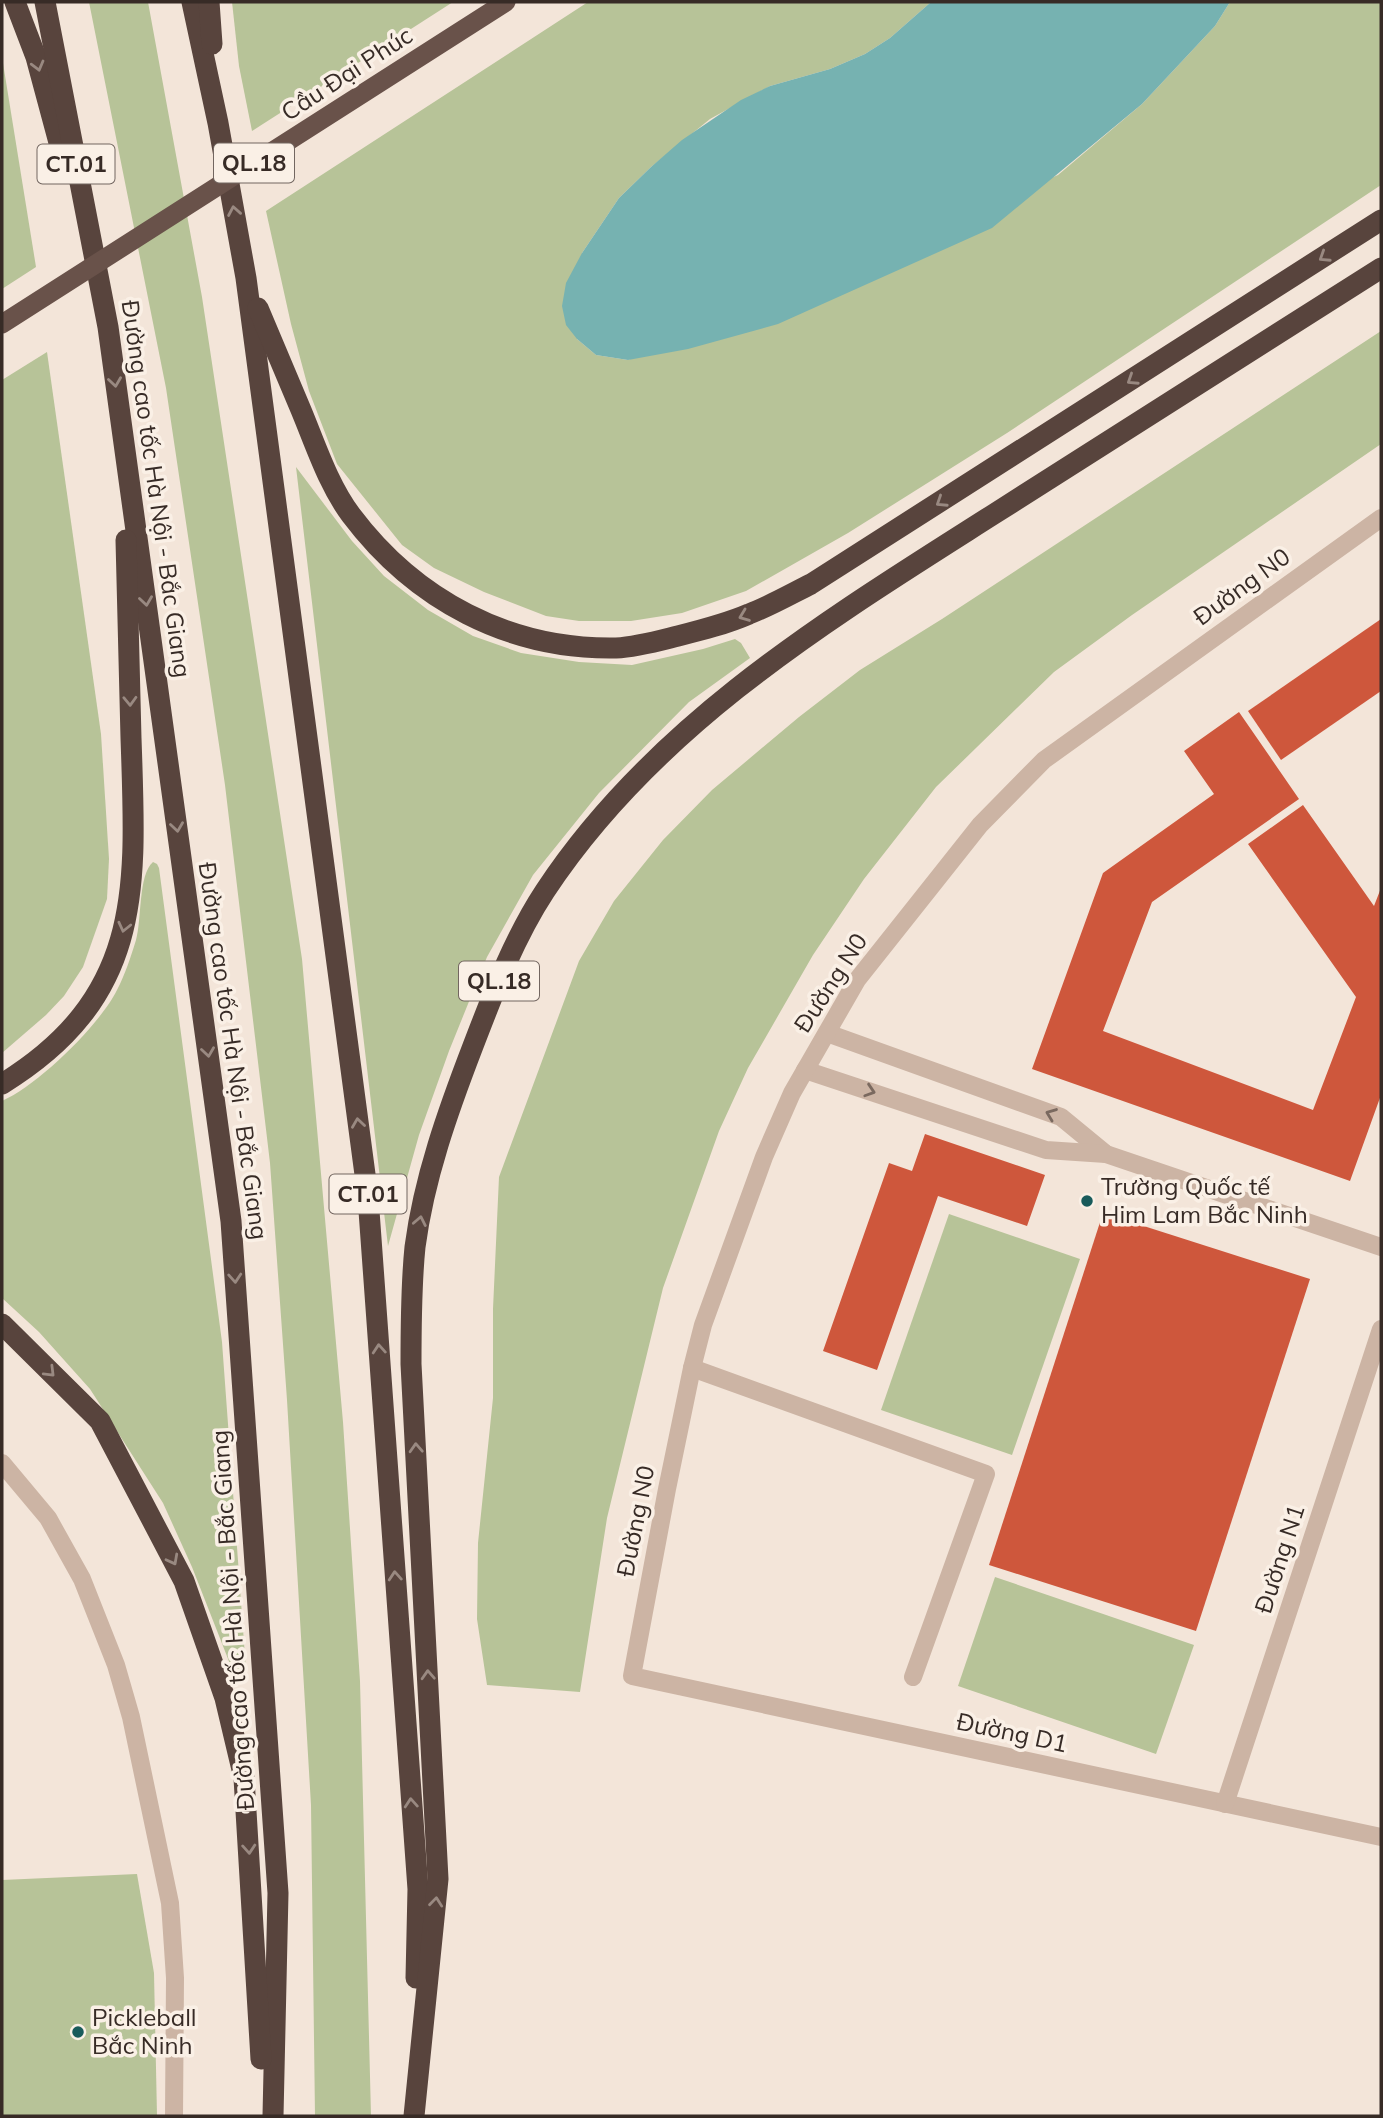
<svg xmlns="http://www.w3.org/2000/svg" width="1383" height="2118" font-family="Mulish,sans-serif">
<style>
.green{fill:#b7c398}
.water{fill:#76b2b1}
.building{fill:#ce573c}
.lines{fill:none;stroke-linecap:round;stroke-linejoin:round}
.service{stroke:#ccb4a4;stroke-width:18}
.minor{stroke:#ccb4a4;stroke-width:18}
.motorway{stroke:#58443d;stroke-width:21}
.trunk-bridge{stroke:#69524a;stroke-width:19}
.oneway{stroke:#998981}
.oneway2{stroke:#7a695f}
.poi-dot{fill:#195b5b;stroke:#faf0e6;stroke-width:2.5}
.labels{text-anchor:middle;stroke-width:7;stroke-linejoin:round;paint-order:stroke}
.shield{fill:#faf0e6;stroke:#726660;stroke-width:2}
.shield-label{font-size:23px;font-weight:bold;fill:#372b26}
.street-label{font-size:24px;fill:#372b26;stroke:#faf0e6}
.poi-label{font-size:24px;fill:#372b26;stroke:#faf0e6;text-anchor:start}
</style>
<rect width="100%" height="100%" fill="#f3e5d9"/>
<g class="green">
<polygon points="89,2 148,2 202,297 302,959 343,1422 360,1681 371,2116 315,2116 311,1805 287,1400 270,1163 225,785 166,388"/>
<polygon points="232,2 453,2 252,131 239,66"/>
<polygon points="588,2 931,2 890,38 865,54 830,69 770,86 710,119 651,167 619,198 582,253 577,339 596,355 628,360 1058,175 1142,104 1215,26 1230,2 1381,2 1381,185 1007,433 848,533 746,591 682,613 631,621 579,621 546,616 484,592 434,568 402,545 337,464 309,391 291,324 266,211"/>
<polygon points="2,57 36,267 2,289"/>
<polygon points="1381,331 1381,444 1132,615 1054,672 936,787 864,879 813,955 748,1068 719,1131 663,1288 607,1518 580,1692 487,1685 477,1619 478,1543 493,1398 493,1309 499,1177 579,961 614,901 663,840 712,790 799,717 860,670 942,619"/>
<polygon points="47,352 101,734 109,859 107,899 83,967 64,996 46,1015 2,1053 2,380"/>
<polygon points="296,467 352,541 384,576 428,610 473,636 521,653 579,662 632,665 703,649 735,639 741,643 750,658 689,702 599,793 533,875 487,957 449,1051 419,1135 388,1246"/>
<path d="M 153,862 L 157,864 L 159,868 L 222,1342 L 246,1670 L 243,1675 L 237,1674 L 232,1669 L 192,1567 L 163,1503 L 90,1389 L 39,1332 L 2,1298 L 2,1101 C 38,1085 99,1026 117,990 C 125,975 131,956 136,940 C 142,920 138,875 153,862 Z"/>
<polygon points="949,1214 1080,1259 1012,1455 881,1410"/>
<polygon points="995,1577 1194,1645 1156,1754 958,1686"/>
<polygon points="137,1874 154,1973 157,2116 2,2116 2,1880"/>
</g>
<polygon class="water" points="931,2 1230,2 1215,26 1142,104 992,228 778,324 688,349 628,360 596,355 577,339 566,325 562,306 566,283 582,253 619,198 651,167 682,140 741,100 770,86 830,69 865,54 890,38"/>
<g class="building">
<polygon points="1381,619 1381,691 1281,760 1248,711"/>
<polygon points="1239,712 1299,799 1152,902 1103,1031 1313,1110 1356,997 1248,844 1303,805 1374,906 1381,888 1381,1095 1350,1181 1032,1069 1103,873 1214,794 1184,751"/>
<polygon points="925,1134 1045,1175 1027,1226 938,1196 877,1370 823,1351 889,1163 912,1171"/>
<polygon points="1103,1213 1310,1279 1196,1631 989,1565"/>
</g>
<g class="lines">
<g class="service">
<polyline points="827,1033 1061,1117 1106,1154"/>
<polyline points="805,1070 1046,1150 1106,1154 1381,1247"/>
<polyline points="692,1368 986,1474 913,1677"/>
</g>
<g class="minor">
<polyline points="1381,518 1044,760 980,825 857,980 792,1093 764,1157 703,1325 692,1368 667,1489 632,1676 1381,1837"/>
<polyline points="2,1463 48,1518 82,1579 116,1665 131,1717 170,1903 175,1978 174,2116"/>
<polyline points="1225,1804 1381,1329"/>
</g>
<g class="motorway">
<polyline points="15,2 36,57 61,150"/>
<polyline points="45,2 108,327 231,1221 278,1893 273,2116"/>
<polyline points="192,2 218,123 246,278 368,1197 418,1889 416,1978"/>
<polyline points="209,2 212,44"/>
<path d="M 258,308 C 272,342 287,376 301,410 C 316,446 328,484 351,515 C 415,600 509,650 616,648 C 637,647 658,641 678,636 C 702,630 726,624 749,614 C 770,606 791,594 811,584 L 1381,220"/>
<path d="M 2,1084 C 145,996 136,887 131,738 C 129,672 128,606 126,540"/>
<polyline points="2,1324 100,1421 184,1581 225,1698 244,1778 261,2059"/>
<path d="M 414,2116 L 438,1879 L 411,1364 C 411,1325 411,1286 415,1247 C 424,1178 448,1111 473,1046 C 493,994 514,938 545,891 C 655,724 829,619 994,514 C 1123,432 1252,350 1381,268"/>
</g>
<polyline class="trunk-bridge" points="2,324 506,2"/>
</g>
<defs><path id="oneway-chevron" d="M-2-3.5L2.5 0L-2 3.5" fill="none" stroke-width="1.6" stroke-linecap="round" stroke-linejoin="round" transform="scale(1.75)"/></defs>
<g class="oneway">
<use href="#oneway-chevron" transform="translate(38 66) rotate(75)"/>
<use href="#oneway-chevron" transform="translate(234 211) rotate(-100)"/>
<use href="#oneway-chevron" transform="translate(1324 257) rotate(147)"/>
<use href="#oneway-chevron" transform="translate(1132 380) rotate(147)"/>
<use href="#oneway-chevron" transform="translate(115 382) rotate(82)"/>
<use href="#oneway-chevron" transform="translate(941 502) rotate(147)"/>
<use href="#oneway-chevron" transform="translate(146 601) rotate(82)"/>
<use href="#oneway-chevron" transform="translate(744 616) rotate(159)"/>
<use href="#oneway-chevron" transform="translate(130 701) rotate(88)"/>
<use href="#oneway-chevron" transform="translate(177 827) rotate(82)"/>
<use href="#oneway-chevron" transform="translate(124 927) rotate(103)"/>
<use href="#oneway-chevron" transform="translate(208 1052) rotate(82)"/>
<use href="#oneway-chevron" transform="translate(358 1123) rotate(-98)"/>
<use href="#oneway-chevron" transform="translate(420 1221) rotate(-79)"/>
<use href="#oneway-chevron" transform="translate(235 1278) rotate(86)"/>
<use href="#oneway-chevron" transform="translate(379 1349) rotate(-94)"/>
<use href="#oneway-chevron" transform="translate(50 1372) rotate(45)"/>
<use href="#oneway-chevron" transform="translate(416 1448) rotate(-93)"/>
<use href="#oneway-chevron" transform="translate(173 1560) rotate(62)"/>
<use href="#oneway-chevron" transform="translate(395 1576) rotate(-94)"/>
<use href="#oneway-chevron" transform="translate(428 1675) rotate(-93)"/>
<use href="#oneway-chevron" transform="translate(411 1803) rotate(-94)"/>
<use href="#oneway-chevron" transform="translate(249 1849) rotate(86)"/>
<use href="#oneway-chevron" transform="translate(436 1902) rotate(-84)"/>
</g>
<g class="oneway2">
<use href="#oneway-chevron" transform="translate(870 1091) rotate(18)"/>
<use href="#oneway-chevron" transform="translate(1051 1114) rotate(-159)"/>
</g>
<g class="poi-dot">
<circle cx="1087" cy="1201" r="7"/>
<circle cx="78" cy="2032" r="7"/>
</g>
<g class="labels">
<g class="shield">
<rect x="214" y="143.5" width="80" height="39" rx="5"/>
<rect x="37.5" y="144.5" width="77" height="39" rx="5"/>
<rect x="459" y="961.5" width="80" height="39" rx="5"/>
<rect x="329.5" y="1174.5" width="77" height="39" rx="5"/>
</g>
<g class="shield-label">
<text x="254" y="171">QL.18</text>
<text x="76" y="172">CT.01</text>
<text x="499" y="989">QL.18</text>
<text x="368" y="1202">CT.01</text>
</g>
<g class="street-label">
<text transform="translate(347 74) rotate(-33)" y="8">Cầu Đại Phúc</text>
<text transform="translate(156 489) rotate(82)" y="8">Đường cao tốc Hà Nội - Bắc Giang</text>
<text transform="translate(1242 587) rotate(-36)" y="8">Đường N0</text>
<text transform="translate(831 983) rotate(-57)" y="8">Đường N0</text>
<text transform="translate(233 1051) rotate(82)" y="8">Đường cao tốc Hà Nội - Bắc Giang</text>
<text transform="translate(636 1521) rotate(-79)" y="8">Đường N0</text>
<text transform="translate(1280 1559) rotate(-72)" y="8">Đường N1</text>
<text transform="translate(233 1620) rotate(-94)" y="8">Đường cao tốc Hà Nội - Bắc Giang</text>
<text transform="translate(1012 1733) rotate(12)" y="8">Đường D1</text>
</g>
<g class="poi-label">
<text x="1101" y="1195">Trường Quốc tế<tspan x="1101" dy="28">Him Lam Bắc Ninh</tspan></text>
<text x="92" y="2026">Pickleball<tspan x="92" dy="28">Bắc Ninh</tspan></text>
</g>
</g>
<rect width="1383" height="2118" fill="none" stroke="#372b26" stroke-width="7"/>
</svg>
